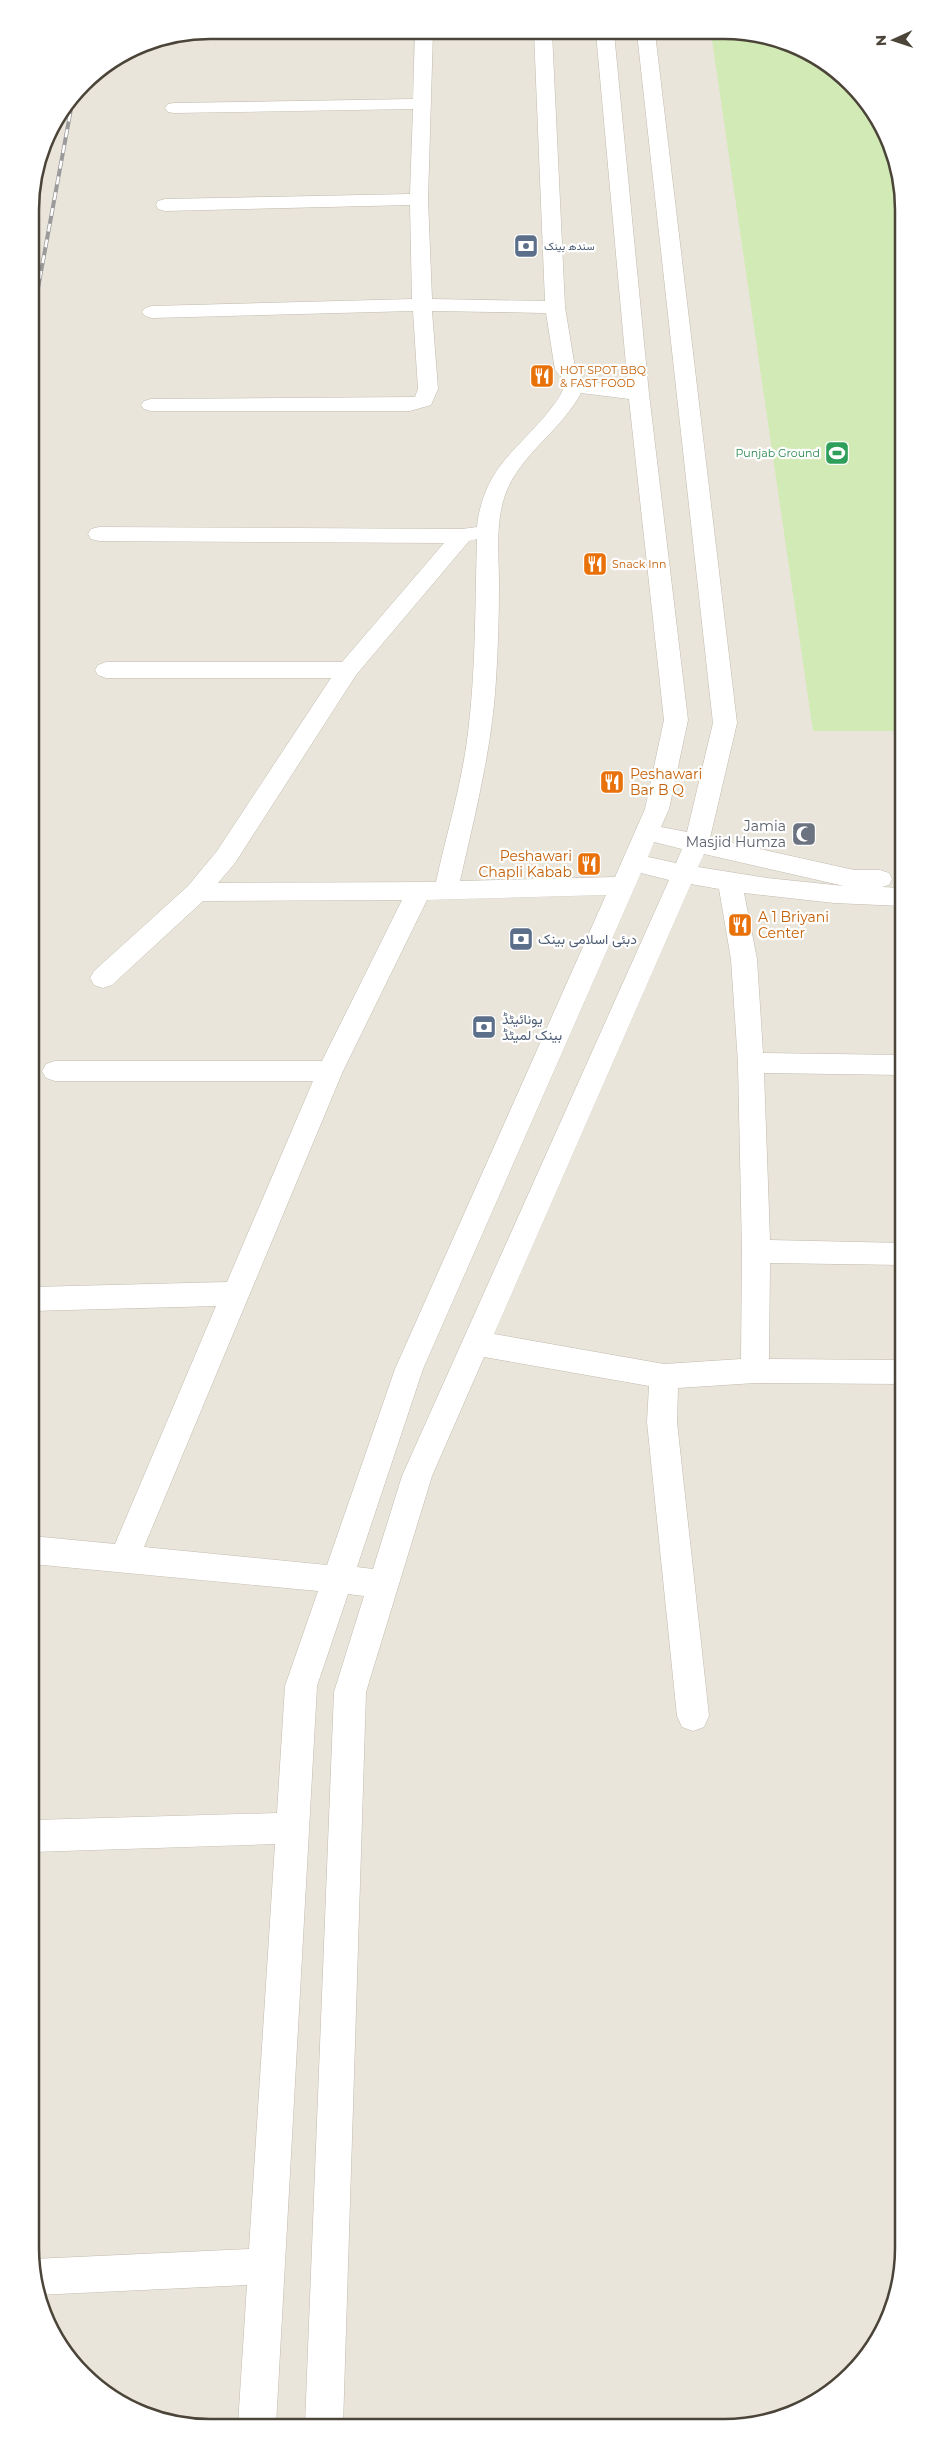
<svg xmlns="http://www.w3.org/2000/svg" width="934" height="2458" font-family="Montserrat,Vazirmatn,sans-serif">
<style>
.residential{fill:#eae5da}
.green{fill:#d2eab5}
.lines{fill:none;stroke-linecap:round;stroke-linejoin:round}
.minor-casing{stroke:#c2bbae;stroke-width:1}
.minor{fill:#fff;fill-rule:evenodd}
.rail-casing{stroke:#9a9a9a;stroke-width:4}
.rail{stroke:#fff;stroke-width:2.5;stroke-dasharray:8;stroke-linecap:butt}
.labels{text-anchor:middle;stroke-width:4.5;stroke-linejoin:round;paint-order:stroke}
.far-service-label{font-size:11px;fill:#4e5e75;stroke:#fff;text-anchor:start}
.far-food-label{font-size:11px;fill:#c56008;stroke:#fff;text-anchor:start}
.far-leisure-label{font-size:11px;fill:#27864d;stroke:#fff;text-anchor:end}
.food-label{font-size:14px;fill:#c56008;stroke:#fff;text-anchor:start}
.worship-label{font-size:14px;fill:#5b616d;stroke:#fff;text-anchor:end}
.service-label{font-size:14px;fill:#4e5e75;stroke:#fff;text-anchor:start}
.rim{fill:none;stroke:#4b4439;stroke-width:2.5}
</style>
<rect width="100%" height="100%" fill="#f6f3ec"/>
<polygon class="residential" points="210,30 759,34 814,54 851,83 885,130 900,175 904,2259 890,2317 859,2366 814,2404 759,2424 175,2425 130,2409 83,2375 54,2338 34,2283 30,198 49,130 91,75 141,44"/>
<polygon class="green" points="711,33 759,34 814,54 851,83 885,130 900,175 901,731 813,731"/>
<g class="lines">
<defs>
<path id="minor" d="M 415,31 L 433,31 L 428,199 L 432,299 L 545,301 L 534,32 L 552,32 L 565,307 L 575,368 L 585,381 L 628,387 L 596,33 L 614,33 L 649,394 L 688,720 L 669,809 L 661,827 L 687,832 L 713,723 L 637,33 L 655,33 L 737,723 L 710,838 L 854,870 L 880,870 L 889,873 L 892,879 L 889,885 L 882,887 L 902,888 L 902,906 L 834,903 L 744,893 L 757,959 L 763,1053 L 902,1055 L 902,1075 L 764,1073 L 770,1240 L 902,1243 L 902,1265 L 770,1263 L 769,1359 L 902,1360 L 902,1384 L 755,1383 L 678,1388 L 677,1422 L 709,1716 L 704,1727 L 693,1731 L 682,1727 L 677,1716 L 647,1422 L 649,1386 L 484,1357 L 432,1476 L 366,1692 L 343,2425 L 305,2425 L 334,1692 L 364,1596 L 348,1594 L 317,1686 L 276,2425 L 238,2425 L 247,2285 L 38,2295 L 34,2283 L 33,2259 L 249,2249 L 275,1844 L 33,1852 L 33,1820 L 277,1813 L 285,1686 L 318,1591 L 32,1564 L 32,1536 L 115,1544 L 216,1306 L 32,1311 L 32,1287 L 227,1282 L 313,1081 L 55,1081 L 46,1078 L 42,1071 L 46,1064 L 55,1061 L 322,1061 L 402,900 L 203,901 L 112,985 L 103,988 L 94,985 L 90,978 L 94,971 L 188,886 L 217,851 L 331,678 L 106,678 L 98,675 L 95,670 L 98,665 L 106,662 L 342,662 L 444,543 L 99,541 L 91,539 L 88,534 L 91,529 L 99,527 L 462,529 L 477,527 C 479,505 487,484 500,466 C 514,446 565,403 565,381 L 555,370 L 546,313 L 432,311 L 438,389 L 431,405 L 410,411 L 151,411 L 144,409 L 141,405 L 144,401 L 151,399 L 415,397 L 418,389 L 413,311 L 152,318 L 145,316 L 142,312 L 145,308 L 152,306 L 412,299 L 410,205 L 165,211 L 158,209 L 156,205 L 158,201 L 165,199 L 410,194 L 413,109 L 174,113 L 168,112 L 165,108 L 168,104 L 174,103 L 413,99 ZM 581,393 L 629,399 L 664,720 L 645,809 L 615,877 L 460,881 C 475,814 492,749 496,680 C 498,649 499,617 499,585 C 499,555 495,524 505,495 C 520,454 561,431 581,393 ZM 477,539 C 475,604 476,669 468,733 C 462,783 447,832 436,882 L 218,883 L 235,863 L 356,675 L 469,541 ZM 654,842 L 682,849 L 676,863 L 648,857 ZM 704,854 L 844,886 L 767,878 L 698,867 ZM 641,873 L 669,880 L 402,1476 L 373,1569 L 357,1567 L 423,1369 ZM 691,884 L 719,889 L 731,959 L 738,1063 L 742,1251 L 741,1359 L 664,1364 L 494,1334 ZM 606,895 L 395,1369 L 327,1565 L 144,1547 L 343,1071 L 427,900 Z"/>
</defs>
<use href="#minor" class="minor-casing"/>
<use href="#minor" class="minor"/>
<defs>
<polyline id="rail" points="31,326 73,98"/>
</defs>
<use href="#rail" class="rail-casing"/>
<use href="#rail" class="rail"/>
</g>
<defs>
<symbol id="bank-square" viewBox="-11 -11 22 22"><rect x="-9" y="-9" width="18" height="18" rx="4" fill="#5c6f8a" stroke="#fff"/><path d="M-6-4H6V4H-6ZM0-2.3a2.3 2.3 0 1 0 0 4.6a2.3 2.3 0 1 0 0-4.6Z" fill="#fff"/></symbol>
<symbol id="restaurant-square" viewBox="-11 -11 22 22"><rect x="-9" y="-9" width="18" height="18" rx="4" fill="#e8710a" stroke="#fff"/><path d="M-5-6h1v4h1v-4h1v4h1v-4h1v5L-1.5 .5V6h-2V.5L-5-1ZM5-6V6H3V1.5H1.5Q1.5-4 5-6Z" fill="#fff"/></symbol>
<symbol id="stadium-square" viewBox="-11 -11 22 22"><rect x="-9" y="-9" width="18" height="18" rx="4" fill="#2e9e5b" stroke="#fff"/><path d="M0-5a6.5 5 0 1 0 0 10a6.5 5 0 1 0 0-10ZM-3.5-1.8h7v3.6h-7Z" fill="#fff"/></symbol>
<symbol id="mosque-square" viewBox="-11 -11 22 22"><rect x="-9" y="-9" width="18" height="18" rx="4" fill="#6b7280" stroke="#fff"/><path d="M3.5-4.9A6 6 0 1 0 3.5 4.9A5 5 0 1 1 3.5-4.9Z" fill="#fff"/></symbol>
</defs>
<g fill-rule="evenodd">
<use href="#bank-square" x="512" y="232" width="28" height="28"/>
<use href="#restaurant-square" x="528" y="362" width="28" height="28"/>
<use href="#stadium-square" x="823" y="439" width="28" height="28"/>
<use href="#restaurant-square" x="581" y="550" width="28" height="28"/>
<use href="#restaurant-square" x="598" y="768" width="28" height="28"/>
<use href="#mosque-square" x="790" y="820" width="28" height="28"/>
<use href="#restaurant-square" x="575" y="850" width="28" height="28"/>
<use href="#restaurant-square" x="726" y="911" width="28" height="28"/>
<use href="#bank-square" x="507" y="925" width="28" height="28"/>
<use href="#bank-square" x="470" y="1013" width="28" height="28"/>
</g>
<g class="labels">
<g class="far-service-label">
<text x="544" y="250">سندھ بینک</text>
</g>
<g class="far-food-label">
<text x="560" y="374">HOT SPOT BBQ<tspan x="560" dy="13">&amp; FAST FOOD</tspan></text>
<text x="612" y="568">Snack Inn</text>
</g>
<g class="far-leisure-label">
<text x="820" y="457">Punjab Ground</text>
</g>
<g class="food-label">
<text x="630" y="779">Peshawari<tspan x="630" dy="16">Bar B Q</tspan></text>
<text x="572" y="861" text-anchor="end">Peshawari<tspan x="572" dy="16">Chapli Kabab</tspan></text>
<text x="758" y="922">A 1 Briyani<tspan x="758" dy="16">Center</tspan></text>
</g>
<g class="worship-label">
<text x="786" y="831">Jamia<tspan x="786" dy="16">Masjid Humza</tspan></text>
</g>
<g class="service-label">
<text x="538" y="944">دبئی اسلامی بینک</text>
<text x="502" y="1024">یونائیٹڈ<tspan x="502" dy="16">بینک لمیٹڈ</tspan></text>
</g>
</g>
<path d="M0 0H934V2458H0ZM210 39H724A171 171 0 0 1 895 210V2248A171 171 0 0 1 724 2419H210A171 171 0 0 1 39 2248V210A171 171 0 0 1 210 39Z" fill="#fff" fill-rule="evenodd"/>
<path class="rim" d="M210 39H724A171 171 0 0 1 895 210V2248A171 171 0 0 1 724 2419H210A171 171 0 0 1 39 2248V210A171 171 0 0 1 210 39Z"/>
<g transform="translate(894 40) rotate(267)" stroke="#ffffff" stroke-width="4" paint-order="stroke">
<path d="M0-4L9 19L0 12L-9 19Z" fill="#4b4439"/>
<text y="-8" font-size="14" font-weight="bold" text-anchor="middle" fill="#4b4439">N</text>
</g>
</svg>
